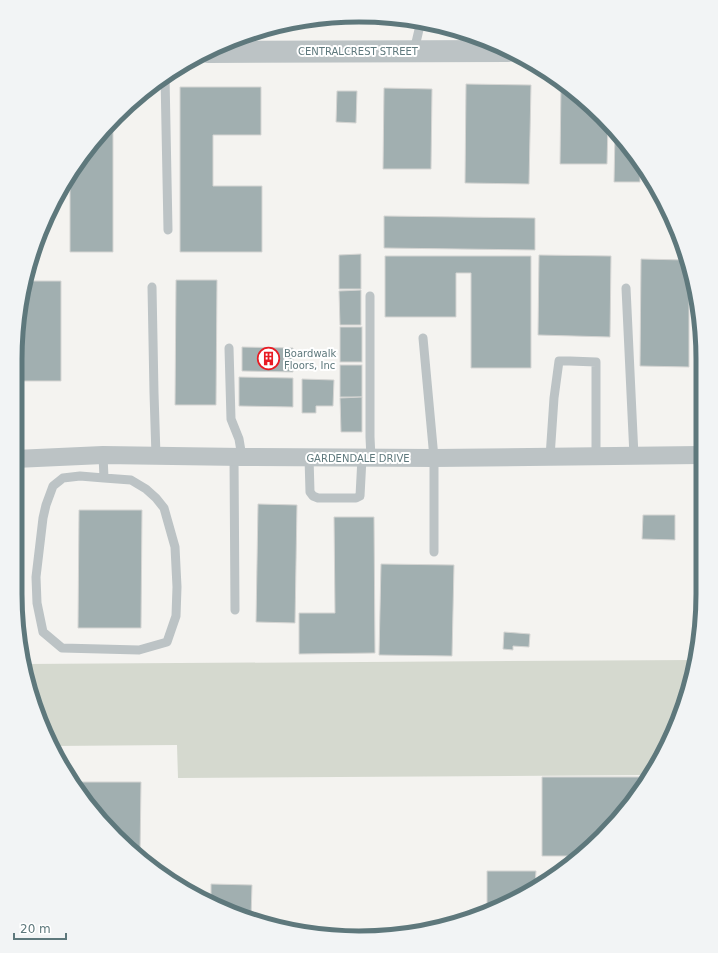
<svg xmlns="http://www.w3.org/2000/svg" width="718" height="953" font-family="'DejaVu Sans',sans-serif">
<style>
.green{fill:#d5d9cf}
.building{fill:#a1afb0;stroke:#d5d5d3}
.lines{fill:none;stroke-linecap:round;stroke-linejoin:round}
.service{stroke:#bcc3c5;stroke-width:9}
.minor{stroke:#bcc3c5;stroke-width:18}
.tertiary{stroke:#bcc3c5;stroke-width:22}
.labels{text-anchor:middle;stroke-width:4;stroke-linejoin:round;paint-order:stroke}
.street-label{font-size:10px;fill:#5e787c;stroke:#fff}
.poi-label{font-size:10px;fill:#5e787c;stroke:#fff;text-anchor:start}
.rim{fill:none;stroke:#5e787c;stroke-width:5}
</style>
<rect width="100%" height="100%" fill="#f4f3f0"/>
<polygon class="green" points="694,660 677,725 650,775 178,778 177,745 53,746 27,683 24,664"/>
<g class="building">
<polygon points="466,84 531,85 529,184 465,183"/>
<polygon points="561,84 564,84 602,116 608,123 607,164 560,164"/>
<polygon points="180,87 261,87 261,135 213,135 213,186 262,186 262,252 180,252"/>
<polygon points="384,88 432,89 431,169 383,169"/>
<polygon points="337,91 357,91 356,123 336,122"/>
<polygon points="113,125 113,252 70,252 70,175 86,150"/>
<polygon points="615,132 640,162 640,182 614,182"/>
<polygon points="384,216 535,218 535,250 384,248"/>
<polygon points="361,254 361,289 339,289 339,255"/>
<polygon points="539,255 611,256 610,337 538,335"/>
<polygon points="385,256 531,256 531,368 471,368 471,273 456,273 456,317 385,317"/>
<polygon points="641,259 685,260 689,274 689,367 640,366"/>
<polygon points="176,280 217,280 216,405 175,405"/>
<polygon points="25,281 61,281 61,381 16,381 16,337"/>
<polygon points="361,290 361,325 340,325 339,291"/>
<rect x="340" y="327" width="22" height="35"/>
<polygon points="242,347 293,348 293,372 242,371"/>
<rect x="340" y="365" width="22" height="32"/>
<polygon points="239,377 293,378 293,407 239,406"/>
<polygon points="302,379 334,380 333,406 316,406 316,413 302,413"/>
<polygon points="362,397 362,432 341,432 340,398"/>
<polygon points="258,504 297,505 295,623 256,622"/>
<polygon points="79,510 142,510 141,628 78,628"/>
<polygon points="643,515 675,515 675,540 642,539"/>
<polygon points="334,517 374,517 375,653 299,654 299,613 335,613"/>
<polygon points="381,564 454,565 452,656 379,655"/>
<polygon points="504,632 530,634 529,647 513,646 513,650 503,649"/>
<polygon points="542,777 649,777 645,785 602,837 579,856 542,856"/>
<polygon points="81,782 141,782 140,855 116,837 81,791"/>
<polygon points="487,871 536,871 535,887 487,911"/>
<polygon points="211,884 252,885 251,918 211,904"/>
</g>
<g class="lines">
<g class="service">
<polyline points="414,51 421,21"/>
<polyline points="165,76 168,230"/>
<polyline points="152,287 154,393 156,456"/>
<polyline points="626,288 634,456"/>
<polyline points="370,296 370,437 371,458"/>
<polyline points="423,338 434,458 434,552"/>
<polyline points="229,348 231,419 239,439 242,457"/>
<polyline points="103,455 104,478 131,480 146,489 156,498 164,508 175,547 177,587 176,616 167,642 139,650 62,648 43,632 37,603 36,577 43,518 46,505 53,486 63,478 80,476 104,478"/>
<polyline points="234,457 235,610"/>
<polyline points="309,457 310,492 313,496 318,498 356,498 360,496 362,458"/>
<polyline points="550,457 554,398 559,361 570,361 596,362 596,456"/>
</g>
<polyline class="minor" points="15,459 103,455 242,457 434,458 700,455"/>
<polyline class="tertiary" points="208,52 508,51"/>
</g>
<defs>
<symbol id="building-ring" viewBox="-11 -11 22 22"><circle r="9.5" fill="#fff" stroke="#e81c24" stroke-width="1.5"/><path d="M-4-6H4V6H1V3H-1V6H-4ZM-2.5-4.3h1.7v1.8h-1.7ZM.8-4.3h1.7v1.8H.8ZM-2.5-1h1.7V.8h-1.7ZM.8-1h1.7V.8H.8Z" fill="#e81c24"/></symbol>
</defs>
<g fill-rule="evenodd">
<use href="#building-ring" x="256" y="346" width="25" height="25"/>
</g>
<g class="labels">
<g class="street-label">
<text x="358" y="55">CENTRALCREST STREET</text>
<text x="358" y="462">GARDENDALE DRIVE</text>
</g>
<g class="poi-label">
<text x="284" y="357">Boardwalk<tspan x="284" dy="12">Floors, Inc</tspan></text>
</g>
</g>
<path d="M0 0H718V953H0ZM359 22H359A337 337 0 0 1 696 359V594A337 337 0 0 1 359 931H359A337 337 0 0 1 22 594V359A337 337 0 0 1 359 22Z" fill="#f2f4f5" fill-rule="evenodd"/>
<path class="rim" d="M359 22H359A337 337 0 0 1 696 359V594A337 337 0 0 1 359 931H359A337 337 0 0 1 22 594V359A337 337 0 0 1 359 22Z"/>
<path d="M14 933v6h52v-6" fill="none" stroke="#5e787c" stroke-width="2"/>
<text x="20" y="933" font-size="12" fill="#5e787c" stroke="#ffffff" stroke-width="3" paint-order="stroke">20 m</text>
</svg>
